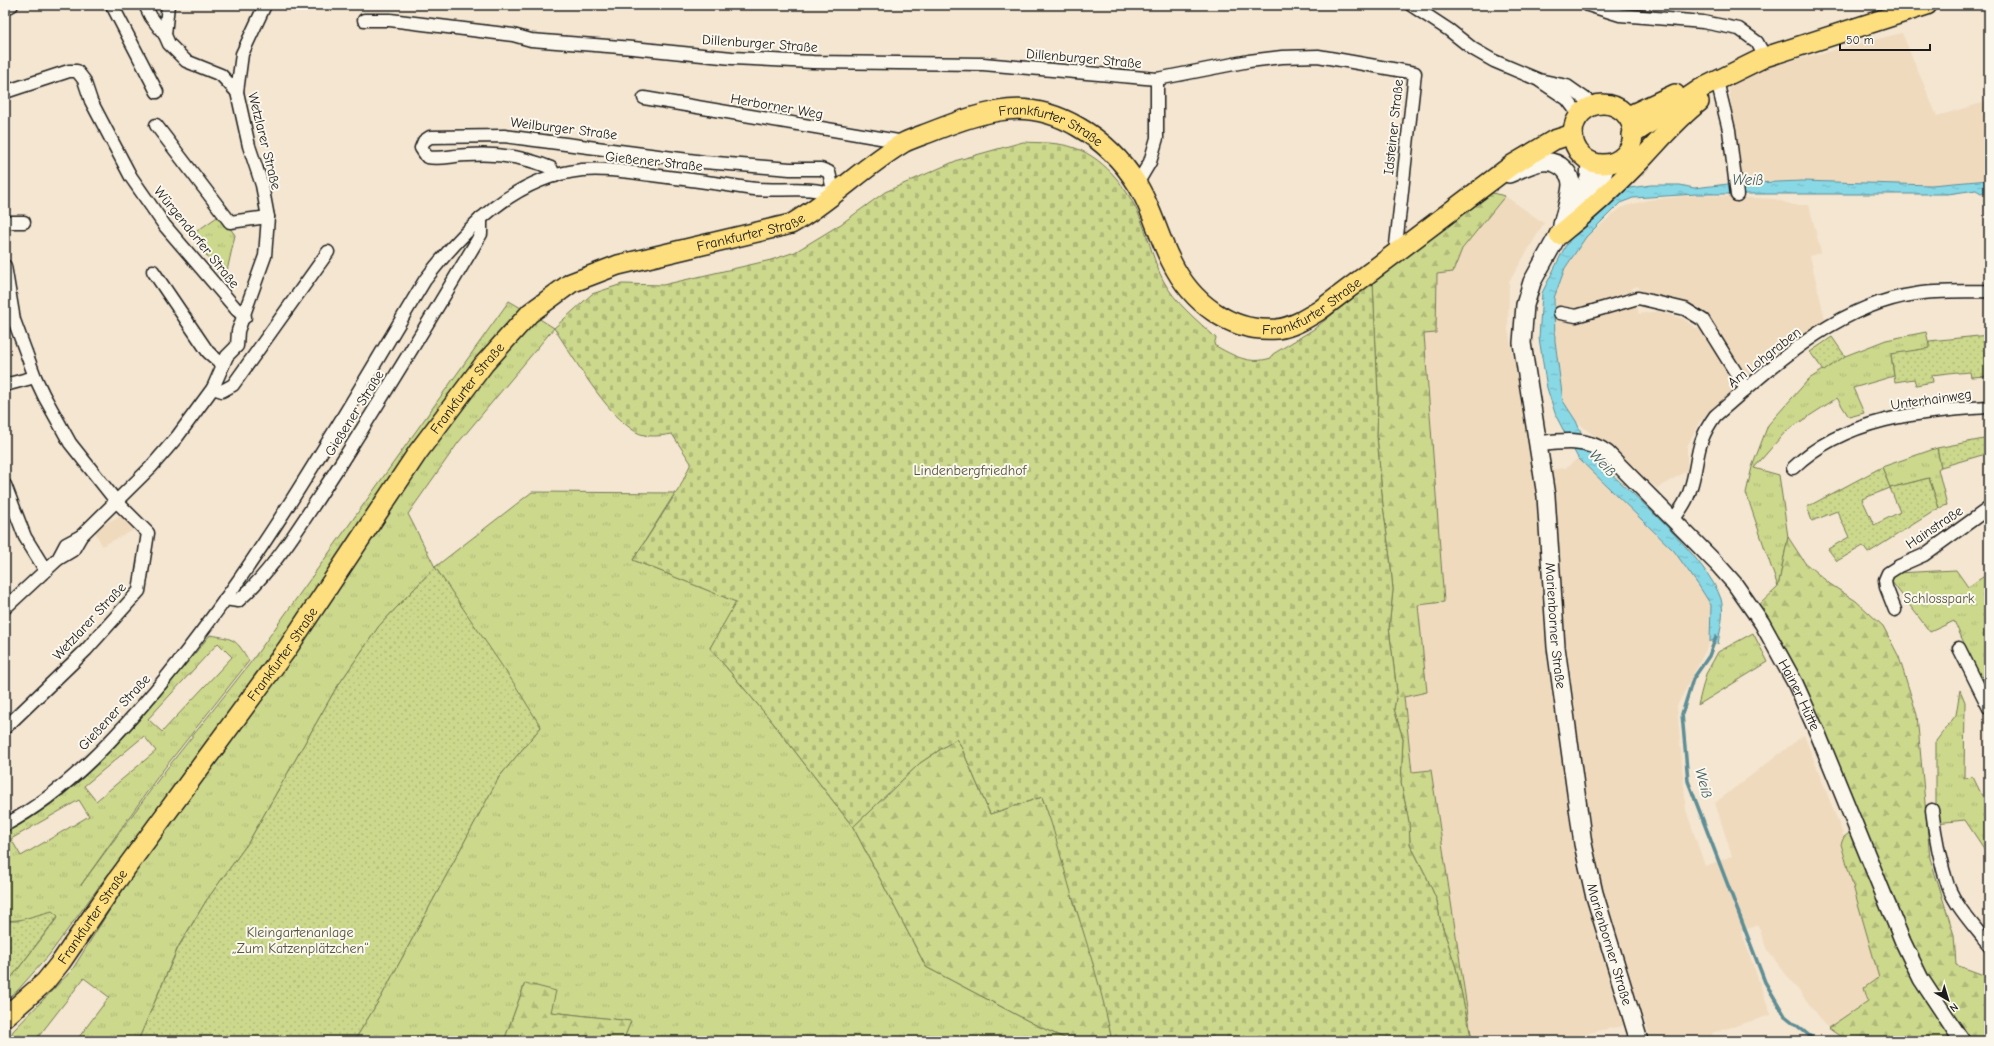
<svg xmlns="http://www.w3.org/2000/svg" width="1994" height="1046" font-family="'Comic Neue',sans-serif">
<style>
.built{fill:#efdabe;fill-rule:evenodd}
.grass{fill:url(#grass-tufts);stroke:#747a54;fill-rule:evenodd}
.forest{fill:url(#forest-firs);stroke:#747a54}
.cemetery{fill:url(#cemetery-stones);stroke:#747a54}
.garden{fill:url(#garden-dots);stroke:#747a54;fill-rule:evenodd}
.water{fill:url(#water-ripples);stroke:#5d8d95}
.lines{fill:none;stroke-linecap:round;stroke-linejoin:round}
.stream{stroke:#5d8d95;stroke-width:3.5}
.minor-casing{stroke:#1c1c1c;stroke-width:15}
.tertiary-casing{stroke:#1c1c1c;stroke-width:18}
.secondary-casing{stroke:#1c1c1c;stroke-width:20}
.primary-casing{stroke:#1c1c1c;stroke-width:22}
.minor{stroke:#fbf7ec;stroke-width:12}
.tertiary{stroke:#fbf7ec;stroke-width:15}
.secondary{stroke:#fbf7ec;stroke-width:17}
.primary{stroke:#fedf80;stroke-width:19}
.labels{text-anchor:middle;stroke-width:4;stroke-linejoin:round;paint-order:stroke}
.street-label{font-size:14px;fill:#1c1c1c;stroke:#fbf7ec}
.park-label{font-size:14px;fill:#51543e;stroke:#fbf7ec}
.water-label{font-size:15px;font-style:italic;fill:#425e63;stroke:#fbf7ec}
</style>
<defs>
<pattern id="grass-tufts" width="24" height="20" patternUnits="userSpaceOnUse"><rect width="24" height="20" fill="#ccd88c"/><path d="M3 7l-1-3M5 7V3M7 7l1-3M15 17l-1-3M17 17v-4M19 17l1-3" fill="none" stroke="#afb978"/></pattern>
<pattern id="forest-firs" width="22" height="20" patternUnits="userSpaceOnUse"><rect width="22" height="20" fill="#ccd88c"/><path d="M5 1l3.5 6h-7zM16 11l3.5 6h-7z" fill="#afb978"/></pattern>
<pattern id="cemetery-stones" width="16" height="16" patternUnits="userSpaceOnUse"><rect width="16" height="16" fill="#ccd88c"/><path d="M2 7V4a2 2 0 0 1 4 0v3zM10 15v-3a2 2 0 0 1 4 0v3z" fill="#afb978"/></pattern>
<pattern id="garden-dots" width="8" height="8" patternUnits="userSpaceOnUse"><rect width="8" height="8" fill="#ccd88c"/><path d="M2 2h.1M6 6h.1" fill="none" stroke="#afb978" stroke-width="1.8" stroke-linecap="round"/></pattern>
<pattern id="water-ripples" width="26" height="14" patternUnits="userSpaceOnUse"><rect width="26" height="14" fill="#89d8e6"/><path d="M2 4q2-2 4 0t4 0M15 11q2-2 4 0t4 0" fill="none" stroke="#76b9c5"/></pattern>
</defs>
<rect width="100%" height="100%" fill="#f4e6d1"/>
<filter id="ink" filterUnits="userSpaceOnUse"><feTurbulence type="fractalNoise" baseFrequency=".025" numOctaves="2"/><feDisplacementMap in="SourceGraphic" scale="8" xChannelSelector="R" yChannelSelector="G"/><feConvolveMatrix kernelMatrix="1 2 1 2 8 2 1 2 1" color-interpolation-filters="sRGB"/></filter>
<g filter="url(#ink)">
<g class="built">
<polygon points="1902,33 1937,116 1989,101 1989,180 1931,185 1802,181 1741,183 1729,88 1762,68"/>
<path d="M 1697,195 L 1775,199 L 1793,205 L 1809,205 L 1821,253 L 1810,256 L 1825,319 L 1699,422 L 1687,447 L 1687,471 L 1657,488 L 1576,421 L 1563,401 L 1555,341 L 1554,298 L 1565,268 L 1586,237 L 1622,207 L 1648,200 ZM 1638,286 L 1640,291 L 1698,307 L 1708,314 L 1714,323 L 1697,329 L 1684,319 L 1658,311 L 1639,314 L 1632,288 Z"/>
<polygon points="1505,196 1544,223 1509,282 1508,329 1535,471 1566,468 1578,458 1674,551 1699,586 1711,605 1710,642 1677,706 1686,810 1705,866 1732,856 1715,803 1804,735 1844,837 1841,844 1880,977 1864,988 1868,1001 1828,1028 1767,950 1758,925 1741,931 1771,1015 1712,1033 1714,1041 1651,1041 1645,1021 1551,1041 1472,1041 1431,770 1412,772 1404,697 1427,692 1418,605 1444,601 1424,334 1436,332 1437,274 1453,272 1462,249"/>
<polygon points="128,512 136,529 102,546 94,529"/>
</g>
<g class="grass">
<polygon points="220,215 235,235 225,280 208,258 194,233"/>
<path d="M 509,301 L 528,312 L 284,646 L 106,877 L 49,955 L 17,991 L 5,1001 L 5,986 L 58,917 L 5,921 L 5,874 L 8,873 L 5,862 L 5,833 C 88,791 152,705 210,635 C 235,639 236,639 249,661 L 159,775 L 81,885 L 161,776 L 251,662 ZM 218,643 L 232,657 L 162,732 L 148,719 ZM 144,736 L 156,751 L 96,801 L 84,786 ZM 79,800 L 89,816 L 21,856 L 11,839 Z"/>
<polygon points="535,316 554,328 458,443 408,514 435,567 532,492 675,493 633,560 737,602 710,648 774,724 853,827 926,967 1038,1026 1071,1041 623,1041 630,1021 551,1012 525,983 504,1041 354,1041 381,997 499,777 541,727 435,567 379,626 335,690 248,843 206,901 178,947 138,1041 76,1041 109,997 84,978 35,1041 9,1041 13,1031 72,970 122,890 422,456 488,368"/>
<polygon points="1926,332 1930,348 1891,355 1894,376 1853,388 1864,413 1849,417 1837,398 1786,431 1754,468 1779,475 1788,537 1778,587 1746,493 1752,467 1768,425 1809,379 1845,356 1886,340"/>
<polygon points="1937,448 1941,467 1938,469 1947,505 1939,508 1929,478 1890,488 1882,467"/>
<polygon points="1956,570 1968,587 1989,573 1989,698 1954,621 1930,632 1892,582 1892,578 1896,573"/>
<polygon points="1753,633 1768,662 1698,705 1706,674 1718,652"/>
<polygon points="1960,690 1965,702 1964,778 1973,777 1989,810 1989,856 1965,820 1936,823 1936,741 1956,715"/>
</g>
<g class="forest">
<polygon points="1492,193 1505,196 1462,249 1453,272 1437,274 1436,333 1424,334 1444,602 1418,605 1427,692 1404,697 1412,772 1431,770 1472,1041 1456,968 1440,919 1437,901 1427,878 1410,844 1409,822 1401,783 1403,739 1394,709 1397,692 1389,628 1393,590 1390,558 1383,506 1377,436 1378,395 1373,282"/>
<polygon points="1788,537 1805,563 1830,584 1856,601 1883,626 1899,657 1917,715 1930,858 1954,935 1956,965 1989,977 1989,1041 1847,1041 1828,1028 1868,1001 1864,988 1879,977 1841,844 1844,837 1857,827 1758,606 1778,587"/>
<polygon points="956,739 960,744 990,814 1042,797 1056,834 1075,906 1088,943 1102,991 1112,1041 1071,1041 1038,1026 926,967 853,827 920,763"/>
<polygon points="525,983 556,991 551,1012 631,1021 623,1041 504,1041"/>
</g>
<path class="cemetery" d="M 1023,142 C 1040,143 1059,142 1075,148 C 1107,159 1132,194 1143,225 C 1150,243 1154,262 1163,280 C 1175,303 1197,320 1216,338 L 1214,345 C 1234,356 1249,365 1271,358 L 1273,354 L 1314,329 L 1373,282 L 1378,395 L 1377,436 L 1383,506 L 1390,558 L 1393,590 L 1389,628 L 1397,692 L 1394,709 L 1403,739 L 1401,783 L 1409,822 L 1410,844 L 1427,878 L 1437,901 L 1440,919 L 1456,968 L 1472,1041 L 1112,1041 C 1103,994 1089,950 1075,905 C 1063,869 1056,832 1042,797 L 990,814 L 960,744 L 956,739 L 920,763 L 853,827 L 774,724 L 710,648 L 736,602 L 633,560 L 680,487 L 691,463 L 672,434 C 660,436 647,438 636,432 C 605,413 574,358 554,328 L 592,294 L 622,284 L 663,285 L 771,260 L 795,252 L 841,224 L 885,192 L 958,160 Z"/>
<g class="garden">
<polygon points="1989,335 1989,376 1971,377 1970,372 1958,373 1957,372 1932,375 1933,382 1916,385 1914,379 1895,382 1891,354 1929,348 1929,341"/>
<polygon points="1832,337 1845,356 1824,371 1810,352"/>
<polygon points="1989,438 1989,453 1941,467 1937,448"/>
<path d="M 1882,467 L 1890,488 L 1929,478 L 1939,508 L 1868,553 L 1863,546 L 1837,561 L 1828,549 L 1849,537 L 1837,511 L 1812,521 L 1807,507 ZM 1890,488 L 1900,512 L 1874,525 L 1862,499 Z"/>
<polygon points="435,567 515,685 541,727 499,777 381,997 354,1041 138,1041 178,948 206,901 248,843 335,690 379,626"/>
<polygon points="52,911 58,916 5,986 5,921 16,921"/>
</g>
<path class="water" d="M 1989,180 L 1989,192 L 1981,193 L 1976,190 L 1948,194 L 1697,194 L 1633,198 L 1620,203 L 1586,237 L 1565,268 L 1554,298 L 1555,341 L 1563,401 L 1576,421 L 1589,450 L 1597,461 C 1630,491 1708,559 1721,599 C 1725,613 1720,630 1718,644 L 1713,640 L 1710,642 L 1711,605 L 1699,586 L 1674,551 L 1578,458 L 1556,416 L 1547,388 L 1539,338 L 1542,293 L 1566,245 L 1585,221 L 1615,190 L 1651,185 L 1680,185 L 1694,188 L 1728,184 L 1802,181 L 1931,185 Z"/>
<g class="lines">
<polyline class="stream" points="1716,637 1709,656 1693,679 1682,714 1688,781 1765,982 1785,1016 1816,1041"/>
<defs>
<g id="minor">
<polyline points="112,5 157,92"/>
<polyline points="145,5 151,17 165,35"/>
<polyline points="168,5 165,35 169,44 186,61 221,75 237,92"/>
<polyline points="1411,5 1449,30 1473,49 1494,61 1539,80 1567,86 1594,105"/>
<polyline points="1588,5 1620,15 1703,22 1739,29 1757,42 1765,57"/>
<polyline points="5,9 12,5"/>
<polyline points="364,20 390,20 513,35 531,40 633,48 732,58 813,62 983,64 1157,79 1249,61 1282,57 1318,56 1415,73 1395,254"/>
<polyline points="1540,81 1567,99 1579,115"/>
<polyline points="1719,89 1729,130 1737,195"/>
<polyline points="5,92 69,71 77,71 84,80 91,101 131,177 165,226 237,310 245,317"/>
<polyline points="644,98 904,142"/>
<polyline points="156,125 230,222 268,217"/>
<path d="M 555,176 L 551,168 C 525,157 496,153 468,155 C 454,155 441,160 427,157 L 421,148 L 424,141 L 430,137 L 504,136 L 704,162 L 790,169 L 821,169 L 829,172 L 834,195"/>
<polyline points="1137,184 1150,162 1157,138 1157,79"/>
<polyline points="5,222 24,222"/>
<polyline points="5,266 14,320 35,377 44,396 70,443 116,501 148,533 139,591 86,650 5,728"/>
<polyline points="153,271 208,352 223,365"/>
<polyline points="1560,313 1576,316 1638,298 1685,309 1703,320 1746,389"/>
<polyline points="5,385 35,377"/>
<polyline points="213,388 222,391 233,385 328,252"/>
<path d="M 1793,468 C 1844,418 1921,411 1989,407"/>
<polyline points="5,485 25,537 46,571"/>
<path d="M 1673,520 C 1679,512 1686,503 1689,493 C 1700,463 1693,446 1715,416 C 1773,366 1836,305 1916,294 C 1940,290 1965,292 1989,291"/>
<polyline points="58,559 73,550 81,536 151,467 177,437 213,388 227,356 237,346 238,331 265,256 268,217 262,185 249,146 237,92 242,54 265,5"/>
<path d="M 225,599 L 238,601 C 277,567 310,510 339,466 C 387,390 435,312 481,234 L 481,218"/>
<polyline points="5,608 58,559 66,544 81,536"/>
<polyline points="1895,610 1886,587 1885,580 1888,573 1899,566 1924,555 1989,508"/>
<polyline points="1959,648 1989,708"/>
<path d="M 1932,810 C 1935,835 1940,862 1948,886 C 1956,907 1975,927 1989,945"/>
<path d="M 5,825 C 68,791 119,734 164,680 C 265,556 343,416 425,280 C 464,229 515,177 582,170 C 606,168 628,172 652,175 C 684,179 716,183 747,188 C 776,193 807,184 834,195"/>
</g>
<g id="tertiary">
<path id="s1" d="M 1538,444 C 1563,441 1586,438 1607,453 L 1718,565 L 1734,583 L 1762,623 L 1795,683 L 1818,734 L 1903,942 L 1921,979 L 1962,1041"/>
</g>
<g id="secondary">
<path id="s2" d="M 1607,164 L 1596,190 L 1562,228 L 1532,282 L 1525,305 L 1522,343 L 1546,496 L 1556,647 L 1583,844 L 1594,893 L 1639,1041"/>
<path d="M 1509,174 C 1526,167 1548,153 1564,169 C 1568,173 1571,179 1571,185 C 1570,199 1565,212 1562,225"/>
<polyline points="1579,200 1589,179 1590,162"/>
</g>
<g id="primary">
<circle cx="1603" cy="134" r="30"/>
<polyline points="1628,116 1675,94"/>
<polyline points="1632,135 1700,89 1765,57 1927,5"/>
<path d="M 1559,235 C 1588,212 1615,187 1641,160 C 1660,140 1677,119 1699,102"/>
<path id="s3" d="M 5,1017 L 45,982 L 61,962 L 115,883 L 287,649 L 418,452 L 484,364 L 530,313 L 571,283 L 618,265 L 791,224 C 831,201 863,167 903,143 C 911,139 920,136 928,133 C 951,124 974,115 999,111 C 1054,101 1109,139 1137,184 C 1152,208 1158,236 1171,261 C 1191,302 1230,333 1277,329 C 1293,327 1307,318 1320,310 L 1512,165 L 1554,140 L 1573,134"/>
</g>
</defs>
<use href="#minor" class="minor-casing"/>
<use href="#tertiary" class="tertiary-casing"/>
<use href="#secondary" class="secondary-casing"/>
<use href="#primary" class="primary-casing"/>
<use href="#minor" class="minor"/>
<use href="#tertiary" class="tertiary"/>
<use href="#secondary" class="secondary"/>
<use href="#primary" class="primary"/>
</g>
</g>
<g class="labels">
<g class="street-label">
<text transform="translate(760 43) rotate(4)" y="5">Dillenburger Straße</text>
<text transform="translate(1084 58) rotate(5)" y="5">Dillenburger Straße</text>
<text transform="translate(777 106) rotate(10)" y="5">Herborner Weg</text>
<text transform="translate(1393 127) rotate(-84)" y="5">Idsteiner Straße</text>
<text transform="translate(564 128) rotate(7)" y="5">Weilburger Straße</text>
<text dy="5" stroke="none"><textPath href="#s3" startOffset="1454">Frankfurter Straße</textPath></text>
<text transform="translate(265 141) rotate(76)" y="5">Wetzlarer Straße</text>
<text transform="translate(654 161) rotate(6)" y="5">Gießener Straße</text>
<text dy="5" stroke="none"><textPath href="#s3" startOffset="1118">Frankfurter Straße</textPath></text>
<text transform="translate(197 237) rotate(51)" y="5">Würgendorfer Straße</text>
<text dy="5" stroke="none"><textPath href="#s3" startOffset="1823">Frankfurter Straße</textPath></text>
<text transform="translate(1764 357) rotate(-38)" y="5">Am Lohgraben</text>
<text dy="5" stroke="none"><textPath href="#s3" startOffset="782">Frankfurter Straße</textPath></text>
<text transform="translate(1931 399) rotate(-8)" y="5">Unterhainweg</text>
<text transform="translate(354 413) rotate(-58)" y="5">Gießener Straße</text>
<text transform="translate(1934 527) rotate(-34)" y="5">Hainstraße</text>
<text transform="translate(89 621) rotate(-47)" y="5">Wetzlarer Straße</text>
<text dy="5" stroke="none"><textPath href="#s2" startOffset="488">Marienborner Straße</textPath></text>
<text dy="5" stroke="none"><textPath href="#s3" startOffset="458">Frankfurter Straße</textPath></text>
<text dy="5" stroke="none"><textPath href="#s1" startOffset="383">Hainer Hütte</textPath></text>
<text transform="translate(114 712) rotate(-47)" y="5">Gießener Straße</text>
<text dy="5" stroke="none"><textPath href="#s3" startOffset="134">Frankfurter Straße</textPath></text>
<text dy="5" stroke="none"><textPath href="#s2" startOffset="812">Marienborner Straße</textPath></text>
</g>
<g class="park-label">
<text x="970" y="475">Lindenbergfriedhof</text>
<text x="1939" y="603">Schlosspark</text>
<text x="300" y="937">Kleingartenanlage<tspan x="300" dy="16">„Zum Katzenplätzchen“</tspan></text>
</g>
<g class="water-label">
<text x="1748" y="185">Weiß</text>
<text transform="translate(1603 463) rotate(46)" y="5">Weiß</text>
<text transform="translate(1704 783) rotate(75)" y="5">Weiß</text>
</g>
</g>
<rect width="1994" height="1046" fill="none" stroke="#fbf7ec" stroke-width="20"/>
<rect x="10" y="10" width="1974" height="1026" fill="none" stroke="#1c1c1c" stroke-width="1.5" filter="url(#ink)"/>
<g transform="translate(1948 1000) rotate(142)" stroke="#fbf7ec" stroke-width="3" paint-order="stroke">
<path d="M0-3L7 15L0 10L-7 15Z" fill="#1c1c1c"/>
<text y="-6" font-size="11" font-weight="bold" text-anchor="middle" fill="#1c1c1c">N</text>
</g>
<path d="M1840 44v6h90v-6" fill="none" stroke="#1c1c1c" stroke-width="2"/>
<text x="1846" y="44" font-size="12" fill="#1c1c1c" stroke="#fbf7ec" stroke-width="3" paint-order="stroke">50 m</text>
</svg>
